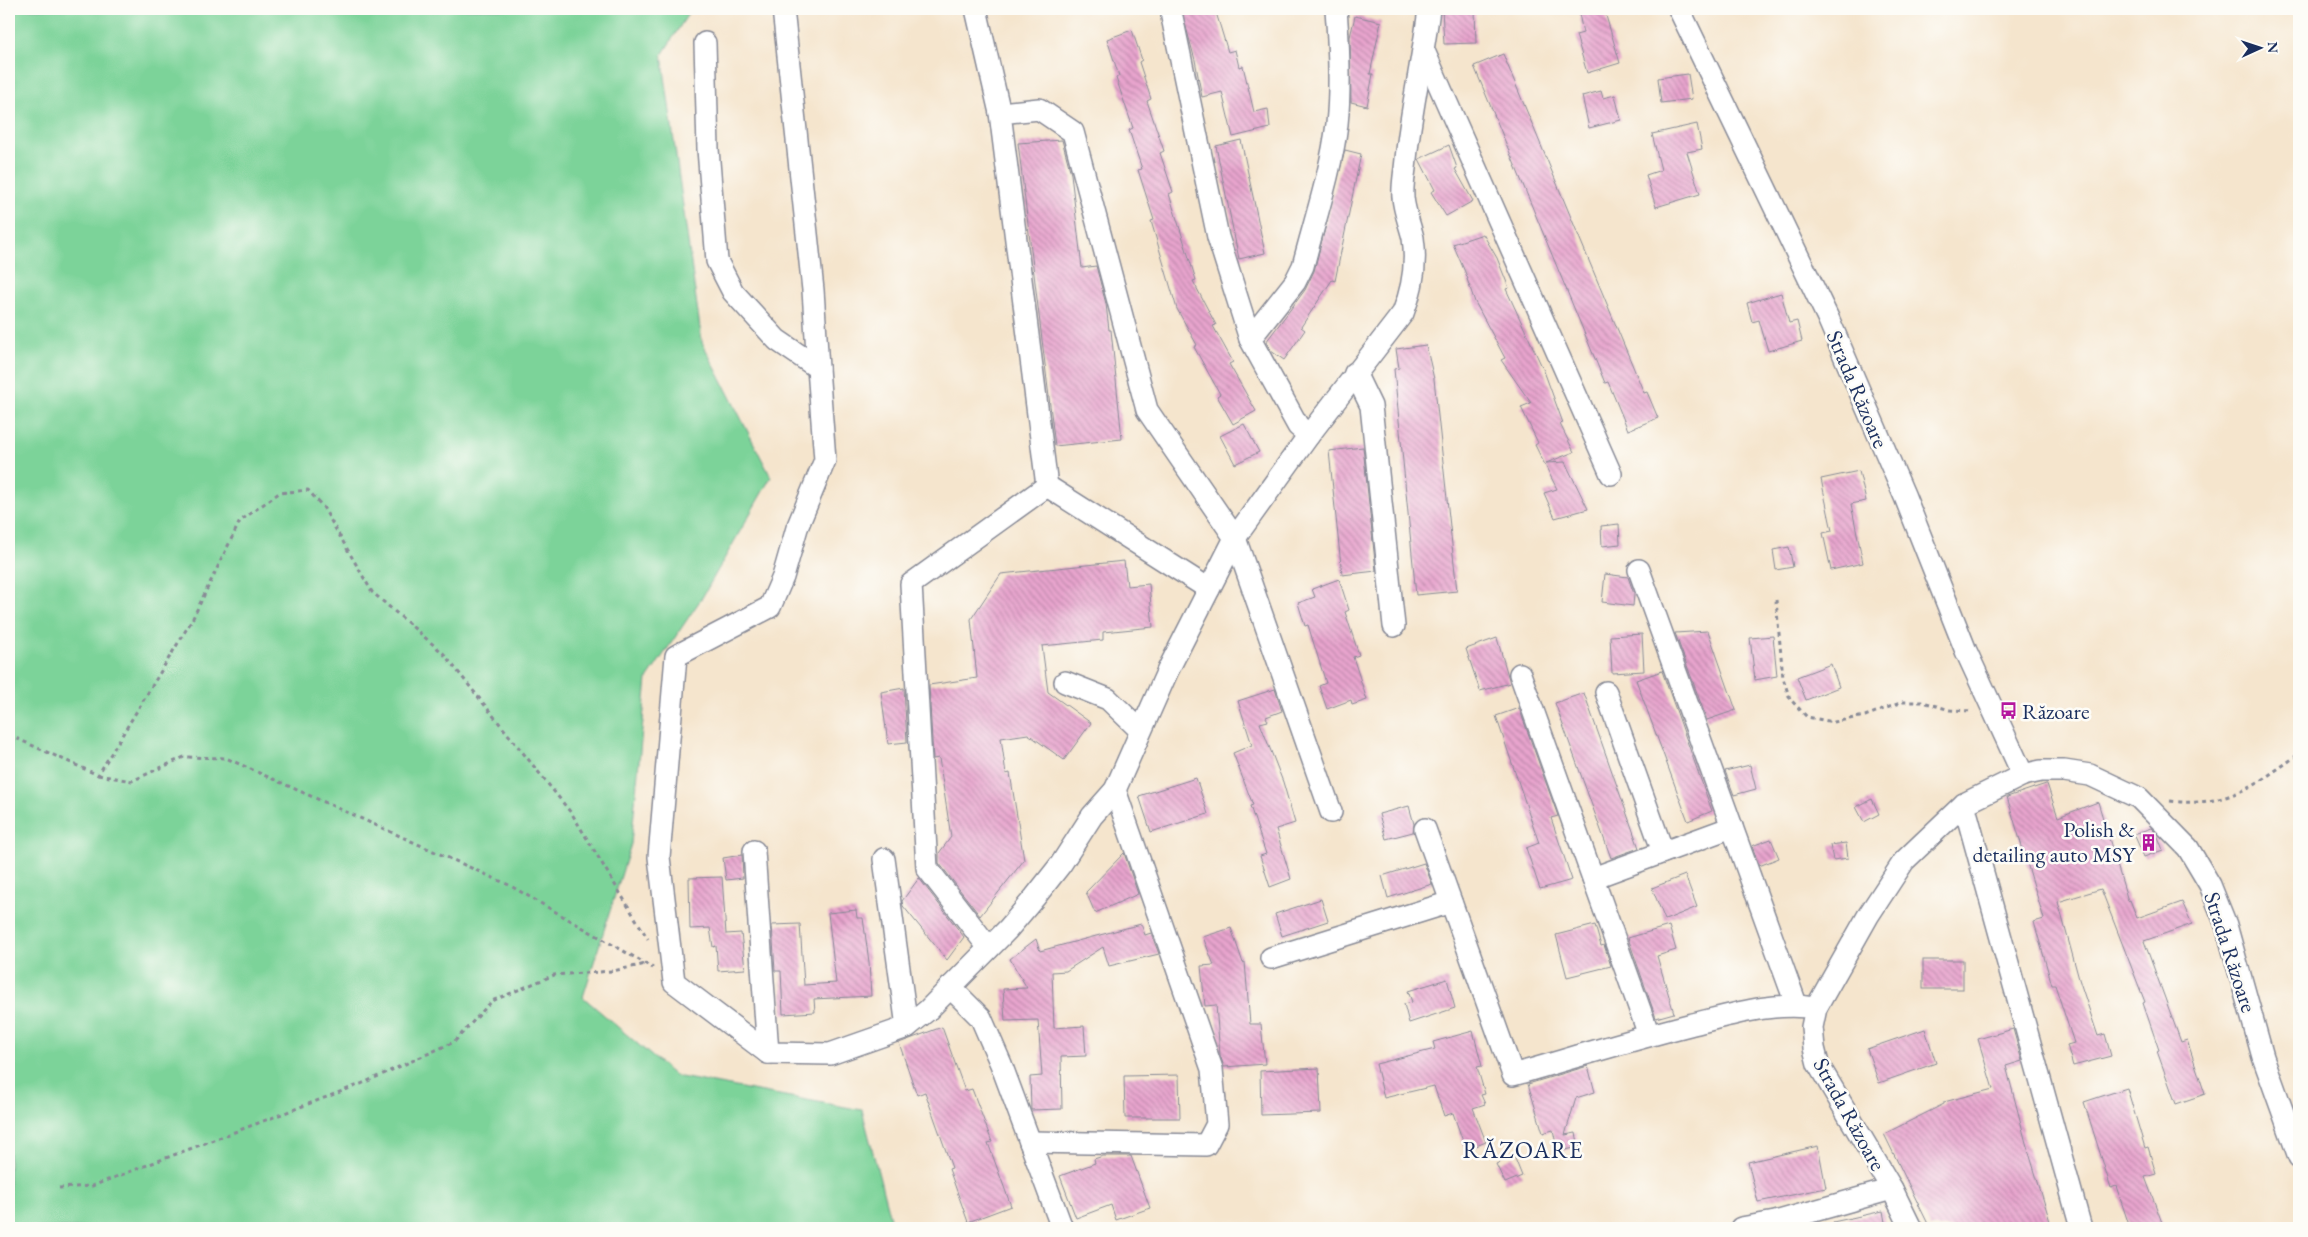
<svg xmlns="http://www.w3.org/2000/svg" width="2308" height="1237" font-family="'EB Garamond',serif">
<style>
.grass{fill:#7bd399;stroke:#4b817c}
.building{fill:url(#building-back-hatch)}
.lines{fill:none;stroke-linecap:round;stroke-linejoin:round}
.minor-casing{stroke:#888a96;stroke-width:24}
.path{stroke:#888a96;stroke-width:3;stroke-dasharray:4 4;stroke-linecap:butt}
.minor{stroke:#fff;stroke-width:21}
.labels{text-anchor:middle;stroke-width:5;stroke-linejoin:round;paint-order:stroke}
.street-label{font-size:22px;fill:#1b2f5e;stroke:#fdfcf7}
.poi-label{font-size:22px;fill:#1b2f5e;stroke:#fdfcf7;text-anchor:start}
.neighbourhood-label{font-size:24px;letter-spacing:1px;fill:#1b2f5e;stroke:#fdfcf7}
</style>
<defs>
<pattern id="building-back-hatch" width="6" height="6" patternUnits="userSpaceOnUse" patternTransform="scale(1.25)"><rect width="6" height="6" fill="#e8a4cd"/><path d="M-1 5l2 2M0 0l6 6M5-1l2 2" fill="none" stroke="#bb86aa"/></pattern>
</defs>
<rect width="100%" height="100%" fill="#fdfcf7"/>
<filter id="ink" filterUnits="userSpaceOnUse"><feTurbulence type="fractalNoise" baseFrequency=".02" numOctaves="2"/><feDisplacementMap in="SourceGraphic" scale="10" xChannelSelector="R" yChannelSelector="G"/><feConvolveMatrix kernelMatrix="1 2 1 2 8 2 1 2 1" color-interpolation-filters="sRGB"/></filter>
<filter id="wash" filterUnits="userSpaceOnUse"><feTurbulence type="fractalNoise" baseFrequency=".0096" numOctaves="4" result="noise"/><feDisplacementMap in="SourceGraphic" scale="20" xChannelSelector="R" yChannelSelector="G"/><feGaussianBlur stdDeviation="1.12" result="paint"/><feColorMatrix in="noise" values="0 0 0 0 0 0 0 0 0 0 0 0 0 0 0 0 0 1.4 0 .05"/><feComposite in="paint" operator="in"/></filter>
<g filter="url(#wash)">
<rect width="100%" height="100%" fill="#f5e5cd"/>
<polygon class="grass" points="9,9 691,9 662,55 702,342 771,477 703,596 647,679 631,844 583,997 675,1076 862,1110 892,1226 897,1228 9,1228"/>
<g id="blocks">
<g class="building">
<polygon points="1181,9 1215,9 1228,52 1235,50 1239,67 1243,66 1254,112 1268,109 1270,128 1233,137 1222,92 1202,97 1195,60"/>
<polygon points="1442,9 1475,9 1476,43 1444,44"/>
<polygon points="1578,9 1604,9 1620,63 1587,73 1576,35 1583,33"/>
<polygon points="1355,16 1381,22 1370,74 1373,74 1367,106 1351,102 1350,37"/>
<polygon points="1132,30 1142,60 1139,62 1151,99 1147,101 1164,151 1160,153 1173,192 1169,194 1196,280 1193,281 1216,325 1213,326 1233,362 1229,364 1256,411 1233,424 1217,396 1220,394 1194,347 1197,345 1177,309 1151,221 1154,220 1138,170 1142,169 1129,130 1133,128 1116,78 1119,76 1107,39"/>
<polygon points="1503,54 1644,393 1647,392 1658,418 1628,430 1608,382 1605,383 1474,66"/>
<polygon points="1688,74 1692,99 1661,103 1658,78"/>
<polygon points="1601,91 1603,98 1615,95 1621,120 1589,128 1582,96"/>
<polygon points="1697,124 1702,149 1687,152 1700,194 1656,207 1646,175 1661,170 1652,134"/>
<polygon points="1062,140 1071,174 1082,268 1096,266 1106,304 1109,330 1111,330 1122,439 1055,446 1018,143"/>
<polygon points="1241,140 1265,253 1239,259 1216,146"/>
<polygon points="1449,145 1457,168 1455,169 1473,201 1446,216 1431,192 1435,190 1419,159"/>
<polygon points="1345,150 1361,154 1335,281 1332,280 1301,327 1305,330 1284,360 1271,351 1266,342 1305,290 1314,271"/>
<polygon points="1483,234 1497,258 1509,288 1506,289 1544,371 1563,423 1560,424 1574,452 1546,463 1565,462 1588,509 1555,518 1544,493 1557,489 1535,445 1538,443 1521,407 1531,403 1501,360 1505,358 1475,302 1467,279 1468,279 1453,244"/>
<polygon points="1781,293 1789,323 1797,321 1802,341 1768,351 1759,320 1752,322 1747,303"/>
<polygon points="1426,345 1434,379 1457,591 1416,595 1394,369 1399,368 1396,349"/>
<polygon points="1244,424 1259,452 1235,464 1220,436"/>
<polygon points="1363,447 1376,571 1342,575 1329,451"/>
<polygon points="1859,471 1866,501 1851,504 1863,563 1831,570 1823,533 1832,531 1821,479"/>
<polygon points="1619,524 1620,544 1602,546 1601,526"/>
<polygon points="1789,547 1793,567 1776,570 1773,550"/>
<polygon points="1124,561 1127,586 1149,584 1153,627 1103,632 1103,640 1042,646 1048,692 1091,723 1064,760 1028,734 1001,738 1006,774 1010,773 1024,860 980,916 939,863 939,853 951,837 939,758 933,759 929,685 977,678 971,619 1001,574"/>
<polygon points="1605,574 1628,577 1634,594 1633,606 1602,602"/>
<polygon points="1339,579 1349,610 1345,612 1359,655 1353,657 1367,700 1352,705 1351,700 1327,709 1319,686 1326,683 1308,625 1305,626 1298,603 1315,597 1312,589"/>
<polygon points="1708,631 1736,710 1707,720 1675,633"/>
<polygon points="1642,634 1644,671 1612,673 1610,636"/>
<polygon points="1773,636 1777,676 1755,680 1750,638"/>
<polygon points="1497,638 1510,683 1480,691 1466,649"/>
<polygon points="1831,664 1839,687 1806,700 1797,677"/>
<polygon points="1662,671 1712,811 1688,821 1636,680"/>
<polygon points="904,688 907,742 888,744 881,692"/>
<polygon points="1275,689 1282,711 1266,717 1268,721 1260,723 1283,782 1295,823 1276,829 1291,879 1270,887 1260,856 1266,854 1250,806 1253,805 1233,753 1252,745 1238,701"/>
<polygon points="1584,693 1639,848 1611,858 1555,703"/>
<polygon points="1519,708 1558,816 1551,818 1572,880 1540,889 1526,848 1539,843 1496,716"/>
<polygon points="1750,765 1756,789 1734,795 1725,771"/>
<polygon points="1196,778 1208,814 1151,832 1139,796"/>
<polygon points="2046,784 2047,784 2058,817 2098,802 2128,901 2130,900 2137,918 2182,902 2192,924 2144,941 2181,1042 2187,1040 2205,1094 2176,1104 2157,1051 2159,1050 2143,1003 2145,1002 2101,889 2058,902 2079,979 2098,1036 2105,1034 2111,1056 2073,1066 2067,1045 2074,1043 2055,985 2052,985 2034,922 2044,919 2007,797"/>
<polygon points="1872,799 1879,814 1864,822 1856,807"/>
<polygon points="1409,806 1414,824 1413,832 1386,839 1379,814"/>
<polygon points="2151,828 2157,834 2163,850 2144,857 2134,834"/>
<polygon points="1771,839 1779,858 1759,866 1752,846"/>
<polygon points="1846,843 1848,858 1833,860 1830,845"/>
<polygon points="1124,853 1138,894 1095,913 1086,892"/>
<polygon points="742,855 743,878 726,880 723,858"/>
<polygon points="1424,863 1432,884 1388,898 1382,876"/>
<polygon points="1685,875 1697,907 1665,920 1652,888"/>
<polygon points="722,877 726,934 741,933 745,969 718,971 716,946 713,947 710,928 690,929 689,878"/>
<polygon points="919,878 964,937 947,960 903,906 902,901"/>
<polygon points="1321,899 1328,921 1282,936 1275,914"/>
<polygon points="856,910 857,918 863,918 869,962 871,996 814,999 815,1012 783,1014 781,971 775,971 772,925 800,924 804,985 836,983 828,913"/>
<polygon points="1141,924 1145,935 1151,933 1159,954 1109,966 1103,947 1066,971 1052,972 1054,1028 1084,1026 1086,1056 1061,1057 1062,1109 1031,1110 1030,1077 1042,1076 1038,1020 1005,1021 1003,989 1027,988 1010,959 1036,939 1040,951"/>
<polygon points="1595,925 1601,946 1604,945 1611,966 1567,977 1556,935"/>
<polygon points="1669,926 1676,950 1657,956 1674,1013 1656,1018 1628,938"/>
<polygon points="1231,928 1243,963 1245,962 1250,1024 1261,1024 1265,1064 1224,1067 1220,1055 1216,1005 1205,1006 1201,966 1214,965 1203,937"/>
<rect x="1923" y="960" width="40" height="29"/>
<polygon points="1447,979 1455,1008 1409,1023 1404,1004 1412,1002 1408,991"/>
<polygon points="942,1027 965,1091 972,1089 992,1142 988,1143 1011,1206 968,1222 949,1169 952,1168 925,1092 917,1095 899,1043"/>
<polygon points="1925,1029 1936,1063 1879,1083 1867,1049"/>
<polygon points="2013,1029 2022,1061 2006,1066 2026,1143 2052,1228 1930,1228 1884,1134 1944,1104 1944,1102 1993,1089 1978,1039"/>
<polygon points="1473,1031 1482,1066 1477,1067 1485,1094 1481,1095 1485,1104 1473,1108 1486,1142 1466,1150 1453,1113 1444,1116 1434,1086 1384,1098 1376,1064 1435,1049 1433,1042"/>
<polygon points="1588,1066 1595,1092 1576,1098 1565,1135 1576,1133 1579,1147 1561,1151 1559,1158 1553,1130 1543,1133 1528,1084"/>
<polygon points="1319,1068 1321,1113 1261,1115 1260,1071"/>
<polygon points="1179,1075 1180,1118 1125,1118 1124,1076"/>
<polygon points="2127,1088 2145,1148 2148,1147 2156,1174 2145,1177 2164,1228 2130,1228 2116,1186 2111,1188 2084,1102"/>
<polygon points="1818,1146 1826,1188 1758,1202 1748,1162"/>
<polygon points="1103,1156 1131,1156 1150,1208 1116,1220 1111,1205 1076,1218 1060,1176 1095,1163 1094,1159"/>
<polygon points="1514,1156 1522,1176 1505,1183 1496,1164"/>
<polygon points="1883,1211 1886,1228 1834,1228 1833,1222"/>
</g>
</g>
</g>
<g filter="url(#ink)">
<use href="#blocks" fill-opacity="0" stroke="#888a96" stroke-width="1"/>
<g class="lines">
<defs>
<g id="minor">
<polyline points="783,9 813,290 818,368"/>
<polyline points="976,9 1000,113"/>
<polyline points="1679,9 1828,318 1905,497 1966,651 2023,775"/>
<polyline points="1172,17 1218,237 1250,339 1298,426 1309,435"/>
<path d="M 705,43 L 708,149 L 717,261 L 733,292 L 777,340 L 818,368 L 825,460 L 797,528 L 783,577 L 770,607 L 676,656 L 659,857 L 674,982 L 768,1053 L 830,1054 L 907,1027 L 928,1010 L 1008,929 L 1035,897 L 1061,864 L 1092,816 L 1115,790 L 1168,670 L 1235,538 L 1309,435 L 1403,313 C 1413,288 1417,265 1413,238 C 1410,225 1404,211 1403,197 C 1402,185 1405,172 1406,159 C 1411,109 1423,59 1429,9"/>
<polyline points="1424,51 1611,474"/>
<path d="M 1250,339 L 1295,282 L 1303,266 C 1315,219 1331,172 1337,124 C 1341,86 1339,47 1336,9"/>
<polyline points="1355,373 1371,406 1394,626"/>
<polyline points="1639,570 1796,1004"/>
<polyline points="1209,589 1047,486 1000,113 1039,109 1073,132 1147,410 1235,538 1331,812"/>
<polyline points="1520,674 1649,1035"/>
<polyline points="1065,682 1108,699 1140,730"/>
<polyline points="1606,692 1663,852"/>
<polyline points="1964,804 2081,1228"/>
<path d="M 1425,829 L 1513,1075 C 1572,1058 1630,1040 1689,1025 C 1731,1015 1773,1001 1816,1008"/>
<polyline points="754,851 768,1053"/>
<polyline points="884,859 907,1027"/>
<polyline points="1593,878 1732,827"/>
<polyline points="989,948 927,868 911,584 1047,486"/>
<polyline points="1271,958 1451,902"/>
<polyline points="950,987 981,1018 1001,1064 1062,1228"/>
<polyline points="1030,1142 1206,1145 1217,1124 1212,1069 1115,790"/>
<polyline points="1741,1228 1775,1222 1892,1189"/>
<polyline points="1911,1228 1892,1189 1818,1064 1814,1048 1812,1027 1816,1008 1868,916 1904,861 1964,804 2023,775 2041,771 2064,771 2090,775 2139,798 2188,848 2210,885 2226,925 2263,1057 2299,1157"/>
</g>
</defs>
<use href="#minor" class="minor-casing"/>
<g class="path">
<polyline points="1776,600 1783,678 1790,699 1807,717 1834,722 1865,716 1903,702 1923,702 1950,710 1972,711"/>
<polyline points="9,735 98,775 192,620 240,521 279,493 308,490 323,507 372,592 443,653 572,814 648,939"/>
<polyline points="98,775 132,781 184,757 226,758 509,885 653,968"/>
<path d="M 2170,801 C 2227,808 2255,785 2299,754"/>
<polyline points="59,1188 92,1186 361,1084 454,1042 492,1001 554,975 613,971 646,964"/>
</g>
<use href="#minor" class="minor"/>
</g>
</g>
<defs>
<symbol id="bus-bare" viewBox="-9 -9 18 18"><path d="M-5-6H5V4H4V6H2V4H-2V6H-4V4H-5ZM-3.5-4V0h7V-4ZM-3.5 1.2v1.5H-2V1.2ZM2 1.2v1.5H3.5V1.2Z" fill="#b5179e" stroke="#fdfcf7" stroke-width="2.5" paint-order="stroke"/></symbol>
<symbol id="building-bare" viewBox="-9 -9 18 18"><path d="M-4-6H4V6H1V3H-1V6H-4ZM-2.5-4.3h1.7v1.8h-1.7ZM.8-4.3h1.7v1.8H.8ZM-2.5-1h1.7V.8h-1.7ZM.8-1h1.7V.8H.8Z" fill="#b5179e" stroke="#fdfcf7" stroke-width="2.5" paint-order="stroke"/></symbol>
</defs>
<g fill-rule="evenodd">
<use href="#bus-bare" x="1996" y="698" width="25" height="25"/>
<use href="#building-bare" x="2136" y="830" width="25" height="25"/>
</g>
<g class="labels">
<g class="street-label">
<text transform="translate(1858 389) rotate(67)" y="8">Strada Răzoare</text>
<text transform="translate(2231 952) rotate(72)" y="8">Strada Răzoare</text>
<text transform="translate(1850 1114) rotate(61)" y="8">Strada Răzoare</text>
</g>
<g class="poi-label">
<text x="2022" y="719">Răzoare</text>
<text x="2135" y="837" text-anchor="end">Polish &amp;<tspan x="2135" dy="25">detailing auto MSY</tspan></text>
</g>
<g class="neighbourhood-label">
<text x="1523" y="1158">RĂZOARE</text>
</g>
</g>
<rect width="2308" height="1237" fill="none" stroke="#fdfcf7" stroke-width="30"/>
<g transform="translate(2260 48) rotate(87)" stroke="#fdfcf7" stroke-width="4" paint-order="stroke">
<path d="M0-4L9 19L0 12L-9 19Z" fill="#1b2f5e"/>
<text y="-8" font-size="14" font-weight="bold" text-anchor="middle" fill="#1b2f5e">N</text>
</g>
</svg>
